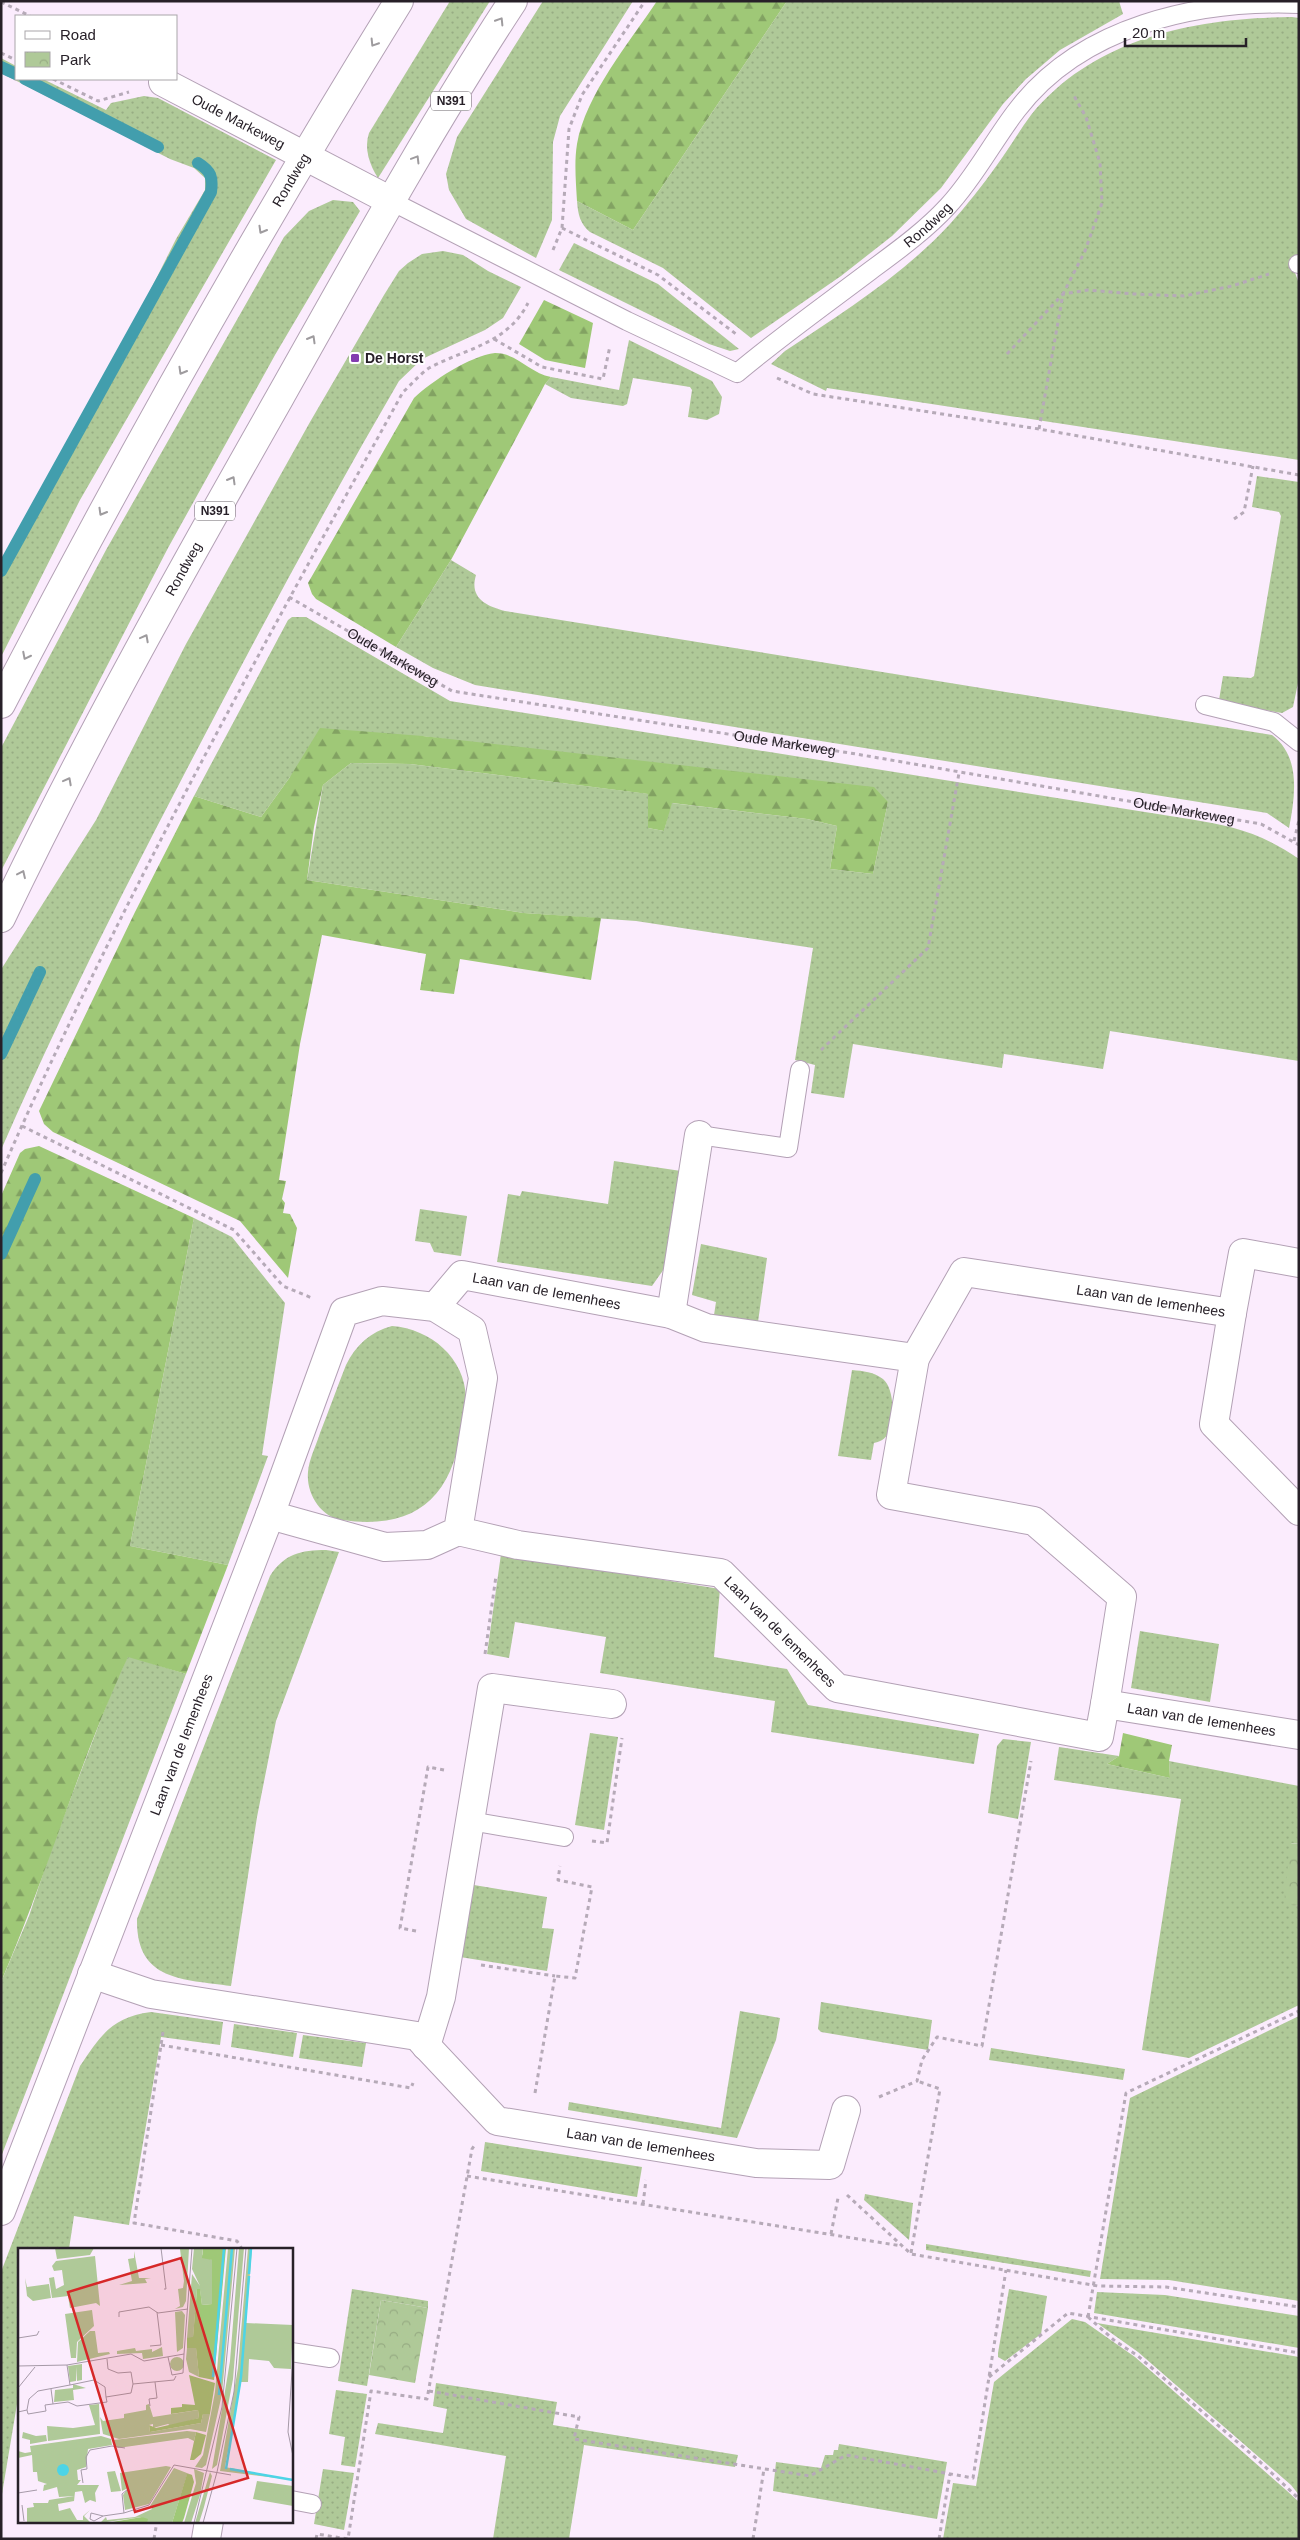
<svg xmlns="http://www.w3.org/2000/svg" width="1300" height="2540" font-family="Helvetica,sans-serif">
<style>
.grass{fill:url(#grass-dots)}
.forest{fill:url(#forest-firs)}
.park{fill:url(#park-crowns)}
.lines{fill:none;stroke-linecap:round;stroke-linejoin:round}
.stream{stroke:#429ead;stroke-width:12}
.service-casing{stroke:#b3a1b5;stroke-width:20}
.minor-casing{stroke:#b3a1b5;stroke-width:30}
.primary-casing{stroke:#b3a1b5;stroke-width:30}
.path{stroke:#b6aab8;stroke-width:3;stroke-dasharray:4 4;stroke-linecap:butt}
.service{stroke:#fff;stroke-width:18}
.minor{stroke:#fff;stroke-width:28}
.primary{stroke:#fff;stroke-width:28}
.oneway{stroke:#9e9b9e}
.poi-dot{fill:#833caf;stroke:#fff;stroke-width:2}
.labels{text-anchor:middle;stroke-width:4;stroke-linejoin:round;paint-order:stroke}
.shield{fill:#fff;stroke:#686368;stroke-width:1}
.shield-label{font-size:12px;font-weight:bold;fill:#272028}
.street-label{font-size:14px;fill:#272028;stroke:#fff}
.poi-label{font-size:14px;font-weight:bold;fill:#272028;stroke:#fff;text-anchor:start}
.inset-river{fill:none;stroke:#4dd4e6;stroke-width:2.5}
.inset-road{fill:none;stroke:#a69aa8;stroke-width:1}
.view{fill:#d62828;fill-opacity:0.15;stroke:#d62828;stroke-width:2.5}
.inset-edge{fill:none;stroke:#272028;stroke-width:2.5}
</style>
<defs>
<pattern id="grass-dots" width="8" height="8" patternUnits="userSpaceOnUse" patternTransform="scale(1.25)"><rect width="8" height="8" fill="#afc998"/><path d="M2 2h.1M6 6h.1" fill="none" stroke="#97ac83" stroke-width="1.8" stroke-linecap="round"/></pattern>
<pattern id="forest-firs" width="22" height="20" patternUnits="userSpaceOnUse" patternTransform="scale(1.25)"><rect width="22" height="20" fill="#9fc877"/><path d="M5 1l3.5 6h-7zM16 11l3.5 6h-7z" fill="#82a262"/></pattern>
<pattern id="park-crowns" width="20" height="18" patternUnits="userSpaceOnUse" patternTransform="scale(1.25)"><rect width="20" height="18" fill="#afc998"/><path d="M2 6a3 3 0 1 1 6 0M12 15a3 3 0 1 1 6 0" fill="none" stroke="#97ac83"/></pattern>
</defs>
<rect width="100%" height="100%" fill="#fbecfd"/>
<g class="grass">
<path d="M 450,1 L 490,1 L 378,178 C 369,164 364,148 369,133 Z"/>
<polygon points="543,1 633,1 560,116 553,142 552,220 536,258 466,219 449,190 446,174 457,137"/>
<path d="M 787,1 L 1119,1 L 1123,14 L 1060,50 L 1026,79 L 1003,104 L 941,188 L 892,236 L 841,276 L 751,338 L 663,268 L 590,232 C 580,224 578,214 577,201 L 633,230 Z"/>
<path d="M 1292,17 L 1299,18 L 1299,255 L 1290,258 L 1299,284 L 1299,460 L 827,388 L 826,391 L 771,364 L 785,351 C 842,313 903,275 950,224 C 967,205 982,186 997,165 C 1009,149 1019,131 1031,115 C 1095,37 1196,18 1292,17 Z"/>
<polygon points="1,58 16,66 16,79 43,79 106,110 111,103 144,96 158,98 276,160 80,500 1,657 1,563 134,323 176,239 205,190 205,178 194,168 170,159 1,73"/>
<polygon points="333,200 353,202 360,211 275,355 168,548 1,871 1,748 3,744 106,550 284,237 309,211"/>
<polygon points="574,243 658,284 739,349 730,351 709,344 559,270"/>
<path d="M 443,251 L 463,255 L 488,271 L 521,287 L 503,318 L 485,330 L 422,359 L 399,381 C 325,508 256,637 188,767 C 122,893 58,1019 1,1150 L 2,968 L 96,820 L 186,644 L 310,422 L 384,295 L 399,271 L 408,263 L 422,254 Z"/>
<polygon points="629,340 712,381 722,397 719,414 707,420 688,417 692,390 690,387 633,378 627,404 623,406 571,398 545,384 551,377 619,390"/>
<polygon points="1257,476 1299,482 1299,678 1293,707 1282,713 1223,703 1219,700 1223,676 1251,678 1254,676 1281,516 1279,512 1252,507"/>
<path d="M 451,560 L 476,575 C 469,598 486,606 505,611 L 1272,735 C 1300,756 1296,793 1289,828 L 1267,813 L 475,685 L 433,668 L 396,647 Z"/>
<path d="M 292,617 L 306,617 L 450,701 L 1189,819 C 1232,826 1262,833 1299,859 L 1299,1061 L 1110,1031 L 1103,1069 L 1004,1054 L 1002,1068 L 853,1044 L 844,1098 L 811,1093 L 815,1065 L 795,1060 L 813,948 L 636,921 L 524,913 L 307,880 L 323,785 L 351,763 L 410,764 L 649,794 L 648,828 L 664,831 L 671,803 L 807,819 L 837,826 L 830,869 L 873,874 L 888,802 L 423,736 L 290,777 L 261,817 L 194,796 L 288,620 Z"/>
<polygon points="614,1161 681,1171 666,1266 652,1286 497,1262 508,1194 520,1196 522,1191 608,1204"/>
<polygon points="420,1209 467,1216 461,1256 434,1252 430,1243 415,1241"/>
<polygon points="194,1218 232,1237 285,1303 262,1455 268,1456 228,1565 130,1546"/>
<polygon points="701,1244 767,1258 758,1322 714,1315 716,1302 692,1295"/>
<path d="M 392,1326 C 431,1329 465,1358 466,1398 C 467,1409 463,1421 461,1432 C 450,1501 412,1530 342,1520 C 321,1517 306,1494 308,1472 C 309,1459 316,1446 320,1433 C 329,1410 337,1388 346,1365 C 356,1345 370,1332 392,1326 Z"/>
<path d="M 852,1370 C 863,1371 874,1372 883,1379 C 895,1389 895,1423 887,1435 C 884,1440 879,1442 874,1443 L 871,1460 L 838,1456 Z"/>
<path d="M 326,1550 L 339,1552 L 276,1721 L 257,1817 L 231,1986 C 182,1979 136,1981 137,1919 L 270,1576 C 284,1554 301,1550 326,1550 Z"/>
<polygon points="501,1554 720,1589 714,1657 787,1669 808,1705 979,1734 974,1764 771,1732 775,1701 600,1673 606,1637 515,1622 509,1658 487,1654"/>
<polygon points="1140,1631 1219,1644 1210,1702 1131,1688"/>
<polygon points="128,1656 186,1674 1,2157 1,1982 29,1916 51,1850 111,1693"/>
<polygon points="590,1733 618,1737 604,1830 575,1825"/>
<polygon points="1003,1739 1031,1742 1018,1819 988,1813 997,1746"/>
<polygon points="1059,1747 1119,1756 1107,1764 1170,1778 1169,1761 1299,1786 1299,1844 1291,1843 1285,1903 1299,1906 1299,2005 1189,2058 1142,2050 1181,1799 1054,1780"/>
<polygon points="477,1849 480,1849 474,1885 547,1897 542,1928 554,1929 547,1971 460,1957"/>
<polygon points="821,2002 932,2020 928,2050 821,2032 818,2029"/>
<polygon points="740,2011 780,2018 776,2040 737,2138 568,2110 569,2102 721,2128"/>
<path d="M 151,2012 L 223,2022 L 220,2045 L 161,2037 L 129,2225 L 74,2216 L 69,2249 L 19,2249 L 19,2392 L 1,2500 L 1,2272 L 80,2066 C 101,2035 112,2017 151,2012 Z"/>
<polygon points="1299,2016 1299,2301 1169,2280 1100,2279 1130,2098"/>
<polygon points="234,2024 297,2033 293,2057 231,2047"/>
<polygon points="303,2035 366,2043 362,2067 299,2058"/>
<polygon points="991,2048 1125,2069 1123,2080 989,2060"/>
<polygon points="485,2142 642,2167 637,2197 481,2171"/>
<polygon points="865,2194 913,2203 909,2240 864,2200"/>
<polygon points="926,2244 1091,2271 1090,2277 926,2250"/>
<polygon points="352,2289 428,2301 428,2308 381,2300 367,2386 338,2381"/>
<polygon points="1009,2289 1047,2296 1041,2334 1005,2361 998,2357 998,2353"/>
<polygon points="1097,2292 1165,2295 1299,2316 1299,2348 1094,2313"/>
<polygon points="1072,2319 1085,2322 1135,2357 1286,2490 1299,2502 1299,2539 943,2539 953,2483 976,2486 994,2382"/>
<polygon points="1097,2323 1299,2357 1299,2495 1291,2485 1138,2352"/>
<polygon points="436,2383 557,2402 553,2425 738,2455 735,2467 584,2445 569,2539 493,2539 506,2456 375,2434 378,2423 443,2433 447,2409 433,2406"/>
<polygon points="336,2390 367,2394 355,2467 341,2465 345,2437 329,2434"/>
<polygon points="839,2444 947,2462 937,2519 773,2491 776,2462 821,2468 825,2455 833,2455 834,2450 838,2450"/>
<polygon points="323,2469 354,2473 344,2530 314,2524"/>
</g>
<g class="forest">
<path d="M 657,1 L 787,1 L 633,230 L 577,201 C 576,183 574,162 577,144 C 586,94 629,43 657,1 Z"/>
<polygon points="544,300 593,323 585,368 545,360 519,344"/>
<path d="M 495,353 C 517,353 530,373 551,377 L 545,384 L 451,560 L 396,647 L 316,599 L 312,594 L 308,583 L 414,398 C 432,381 470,356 495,353 Z"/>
<polygon points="320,728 423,736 874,787 888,802 873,874 830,869 837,826 807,819 672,803 664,831 648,828 648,794 410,764 351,763 323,785 314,827 307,880 524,913 601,918 591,980 460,959 454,994 420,990 426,954 322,935 300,1044 279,1180 286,1181 282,1199 285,1203 283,1213 290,1214 297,1228 288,1278 240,1221 53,1132 44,1124 39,1111 135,912 194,796 261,817 290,777"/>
<path d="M 39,1146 L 194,1218 L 130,1546 L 228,1565 L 186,1674 L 128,1657 C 79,1762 47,1875 1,1982 L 1,1196 L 20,1153 L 25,1149 Z"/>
<polygon points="1123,1733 1172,1745 1169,1761 1170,1778 1107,1764 1119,1756"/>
</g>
<g class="park">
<polygon points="1290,1843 1299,1844 1299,1906 1284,1904"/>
<polygon points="381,2300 428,2308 415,2383 369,2375"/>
</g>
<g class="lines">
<g class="stream">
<polyline points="1,67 16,74"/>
<polyline points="25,79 158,147"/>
<path d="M 1,571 L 211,192 C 213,177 211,171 198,163"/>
<polyline points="1,1054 40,972"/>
<polyline points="1,1254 35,1179"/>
</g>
<defs>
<g id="service">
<path id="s2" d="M 391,201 L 627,321 L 737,373 C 780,337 825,305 870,271 C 897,251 925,231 948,206 C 975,177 993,141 1017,110 C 1081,26 1197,0 1299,4"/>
<polyline points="1298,264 1299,264"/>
<polyline points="1205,705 1274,722 1299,742"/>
<polyline points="699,1135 788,1148 800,1070"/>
<polyline points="470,1821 564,1837"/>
<polyline points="291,2352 330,2358"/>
<polyline points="291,2500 312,2504"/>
</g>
<g id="minor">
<path id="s3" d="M 163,82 L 391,201"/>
<path id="s4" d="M 435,1307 L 462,1275 L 671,1314 L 706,1328 L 915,1358 L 891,1495 L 1034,1521 L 1122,1597 L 1105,1704"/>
<polyline points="1232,1313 1243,1253 1299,1263"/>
<polyline points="671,1314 699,1135"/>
<path id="s5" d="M 915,1358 L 964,1272 L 1232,1313 L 1214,1424 L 1299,1511"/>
<path id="s6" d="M 458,1531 L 483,1378 L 472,1330 L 435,1307 L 382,1301 L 344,1312 L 270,1515 L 385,1547 L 427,1545 L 458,1531 L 518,1545 L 721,1573 L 837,1688 L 1099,1737 L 1105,1704 L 1299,1735"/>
<path id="s7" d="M 92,1974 L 151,1994 L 417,2036 L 497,2121 L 756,2163 L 830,2165 L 846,2110"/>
<polyline points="426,2046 441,1997 492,1688 612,1704"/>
<path id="s8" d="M 1,2211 L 270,1515"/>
<polyline points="206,2539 209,2521"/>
</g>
<g id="primary">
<path id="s9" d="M 1,704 C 125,465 257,230 399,1"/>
<path id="s10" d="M 1,918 C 86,740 183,568 280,397 C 355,264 429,129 513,1"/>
</g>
</defs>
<use href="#service" class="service-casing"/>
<use href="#minor" class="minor-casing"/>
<use href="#primary" class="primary-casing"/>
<g class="path">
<polyline points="1,2 30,16"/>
<polyline points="1,53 16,60"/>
<polyline points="53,79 98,101 129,92"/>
<polyline points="562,228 658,275 736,334"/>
<polyline points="553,250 562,228 569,129 582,95 645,1"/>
<polyline points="494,339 542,367 603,379 610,346"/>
<polyline points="1007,354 1063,294 1088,290 1134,294 1184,296 1232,286 1269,274"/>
<polyline points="777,378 813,394 1039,429 1299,475"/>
<polyline points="1039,429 1063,294 1085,251 1102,203 1100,163 1086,117 1074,96"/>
<polyline points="1234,519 1244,512 1253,466"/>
<path id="s1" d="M 289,597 L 452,691 L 856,754 L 1261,824 L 1299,845"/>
<polyline points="1294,841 1299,820"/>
<polyline points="821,1050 928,948 959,773"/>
<polyline points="22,1126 234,1230 283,1286 312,1298"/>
<path d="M 1,1173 C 118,905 262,648 403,392 C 411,385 420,374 429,368 C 467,348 507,344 528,303"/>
<polyline points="485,1654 496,1576"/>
<polyline points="592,1841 607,1843 622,1738"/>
<polyline points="416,1931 400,1928 428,1767 444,1770"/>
<polyline points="481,1965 555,1976"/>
<polyline points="163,2032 134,2223 237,2241 242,2249"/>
<polyline points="161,2045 411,2088 413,2083"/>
<polyline points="535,2093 555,1976 575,1978 592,1887 558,1880 560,1866"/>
<polyline points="879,2097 917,2081 922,2060 937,2037 982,2046 1031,1761"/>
<polyline points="467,2176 902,2246"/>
<polyline points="847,2195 911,2254 1098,2286 1166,2287 1299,2307"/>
<polyline points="643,2204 646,2180"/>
<polyline points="831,2234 838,2198"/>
<polyline points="911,2253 940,2089 917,2081"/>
<polyline points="1088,2317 1126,2093 1299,2011"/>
<polyline points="1088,2317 1115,2341 1138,2356 1258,2460 1299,2499"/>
<polyline points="989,2377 1068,2313 1299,2353"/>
<polyline points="429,2391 579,2417 574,2439 810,2476 846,2455 973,2478 1006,2270"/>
<polyline points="154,2539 157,2521"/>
<polyline points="316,2539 317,2534 348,2539 371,2391 427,2399 472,2149 474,2146"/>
<polyline points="753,2539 764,2469"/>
<polyline points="939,2539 950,2474"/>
</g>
<use href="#service" class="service"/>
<use href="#minor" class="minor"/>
<use href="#primary" class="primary"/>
</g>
<defs><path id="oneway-chevron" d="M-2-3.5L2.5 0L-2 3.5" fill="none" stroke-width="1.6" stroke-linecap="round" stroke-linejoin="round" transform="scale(1.25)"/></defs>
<g class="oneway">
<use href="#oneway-chevron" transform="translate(500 21) rotate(-58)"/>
<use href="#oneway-chevron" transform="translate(374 43) rotate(122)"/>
<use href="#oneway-chevron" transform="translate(416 159) rotate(-59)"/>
<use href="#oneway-chevron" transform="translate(262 230) rotate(120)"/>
<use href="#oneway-chevron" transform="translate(312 339) rotate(-60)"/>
<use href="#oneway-chevron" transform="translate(182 371) rotate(120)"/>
<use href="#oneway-chevron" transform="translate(232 480) rotate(-60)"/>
<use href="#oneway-chevron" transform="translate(102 512) rotate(120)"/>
<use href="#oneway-chevron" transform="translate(145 638) rotate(-62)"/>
<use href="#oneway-chevron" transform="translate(26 656) rotate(117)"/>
<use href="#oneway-chevron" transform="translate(68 781) rotate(-62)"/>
<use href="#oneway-chevron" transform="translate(22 874) rotate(-65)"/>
</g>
<rect class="poi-dot" x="350" y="353" width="10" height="10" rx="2.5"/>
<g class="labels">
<g class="shield">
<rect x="431" y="91.5" width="40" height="19" rx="4"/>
<rect x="195" y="501.5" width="40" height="19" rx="4"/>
</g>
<g class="shield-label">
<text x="451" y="105">N391</text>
<text x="215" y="515">N391</text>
</g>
<g class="street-label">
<text dy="5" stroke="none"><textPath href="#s3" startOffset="85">Oude Markeweg</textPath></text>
<text dy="5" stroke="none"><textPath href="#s9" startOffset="599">Rondweg</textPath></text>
<text dy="5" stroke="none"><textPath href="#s2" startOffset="628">Rondweg</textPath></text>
<text dy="5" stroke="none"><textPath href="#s10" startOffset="394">Rondweg</textPath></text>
<text dy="5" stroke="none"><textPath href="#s1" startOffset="120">Oude Markeweg</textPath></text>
<text dy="5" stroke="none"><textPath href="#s1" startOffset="525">Oude Markeweg</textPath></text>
<text dy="5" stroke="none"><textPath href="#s1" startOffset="930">Oude Markeweg</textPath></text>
<text dy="5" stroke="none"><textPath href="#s4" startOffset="128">Laan van de Iemenhees</textPath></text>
<text dy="5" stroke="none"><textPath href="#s5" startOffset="288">Laan van de Iemenhees</textPath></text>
<text dy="5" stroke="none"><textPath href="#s6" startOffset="1102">Laan van de Iemenhees</textPath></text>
<text dy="5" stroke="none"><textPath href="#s6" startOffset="1580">Laan van de Iemenhees</textPath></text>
<text dy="5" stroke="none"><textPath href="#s8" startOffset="500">Laan van de Iemenhees</textPath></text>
<text dy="5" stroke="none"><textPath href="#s7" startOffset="594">Laan van de Iemenhees</textPath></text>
</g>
<g class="poi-label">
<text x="365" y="363">De Horst</text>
</g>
</g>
<g transform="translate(18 2248)">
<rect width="275" height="275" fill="#fbecfd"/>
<path d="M 37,0 L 44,1 L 76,0 L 72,7 L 39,11 ZM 171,0 L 168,53 L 165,59 L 157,61 L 162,58 L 160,41 L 165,40 L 166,33 L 162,1 L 156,1 ZM 176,0 L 185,0 L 184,7 L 194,12 L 194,56 L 184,57 L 182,42 L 179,41 L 175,90 L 169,90 L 174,26 L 182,38 L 174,21 ZM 210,0 L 217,0 L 204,146 L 188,217 L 184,220 L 177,219 L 185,207 L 197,144 ZM 221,0 L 226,0 L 215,131 L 199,217 L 194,221 L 212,113 ZM 230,0 L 234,0 L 228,75 L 275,77 L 273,121 L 256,120 L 251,113 L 231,111 L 230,134 L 223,134 L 207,219 L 275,232 L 202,223 L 220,120 ZM 116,3 L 121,30 L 133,30 L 127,31 L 129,35 L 101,37 L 114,33 L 110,11 L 116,10 ZM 77,8 L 82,58 L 78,55 L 52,60 L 50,48 L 34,50 L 31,30 L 36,29 L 38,41 L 46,37 L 44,22 L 36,23 L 34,18 L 38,13 ZM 7,30 L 9,39 L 31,36 L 33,50 L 15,53 L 9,48 ZM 74,62 L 76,78 L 59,94 L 58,110 L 53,110 L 47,66 ZM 164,63 L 167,67 L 165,100 L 159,104 L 157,64 ZM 72,83 L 77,83 L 80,105 L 91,104 L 92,106 L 59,114 L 60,94 ZM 144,99 L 145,108 L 125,111 L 124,105 L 99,106 L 99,103 L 117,100 L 118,103 L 134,101 L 134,104 ZM 178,99 L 181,129 L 171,124 L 168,111 L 169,100 ZM152 116a7 7 0 1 1 14 0a7 7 0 1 1-14 0ZM 64,116 L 64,132 L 59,133 L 59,119 L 58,133 L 52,134 L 50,118 ZM 55,136 L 68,140 L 55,142 L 56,152 L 36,154 L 37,142 L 55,140 ZM 81,156 L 82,186 L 30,193 L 29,178 L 55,180 L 77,177 L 71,157 ZM 131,156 L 135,169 L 180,162 L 181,170 L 153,178 L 150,176 L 135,180 L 135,176 L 131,177 L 132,184 L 183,175 L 185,166 L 192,166 L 188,184 L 172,181 L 101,191 L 85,186 L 82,169 L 85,173 L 106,170 L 106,166 L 128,162 L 128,157 ZM 169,183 L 178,184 L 176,193 L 170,190 L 100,200 L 97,197 L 96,192 ZM 5,184 L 18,188 L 28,187 L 29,193 L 12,196 L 12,192 L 4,190 ZM 83,188 L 93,191 L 94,197 L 70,201 L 68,219 L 59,222 L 60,232 L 63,232 L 59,237 L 81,237 L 77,245 L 78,254 L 72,252 L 67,255 L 64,243 L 57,244 L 56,253 L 40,256 L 41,263 L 52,260 L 59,272 L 65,272 L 65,268 L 72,262 L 66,268 L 72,274 L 9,275 L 9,260 L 16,259 L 15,255 L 30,255 L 31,252 L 56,248 L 41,249 L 39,239 L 25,243 L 26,237 L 29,236 L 20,233 L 19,224 L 15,224 L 14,207 L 0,210 L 0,203 L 7,205 L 13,204 L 12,198 ZM 148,218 L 153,219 L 131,256 L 107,262 L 105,247 L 110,240 L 104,243 L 102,225 ZM 156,220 L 174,227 L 169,227 L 154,275 L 129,275 L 124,269 L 82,275 L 88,269 L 89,272 L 117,269 L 134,261 L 132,258 ZM 176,221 L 186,225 L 182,247 L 173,275 L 166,275 L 178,235 ZM 97,223 L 103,243 L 93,244 L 89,224 ZM 192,224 L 194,228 L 186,259 L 181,275 L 177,275 ZM 239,233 L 275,238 L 275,258 L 235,251 Z" fill="#afc998"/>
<path d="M 185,0 L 208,0 L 196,132 L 181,129 L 178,100 L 169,100 L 169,90 L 175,89 L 179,41 L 182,41 L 184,57 L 194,56 L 194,12 L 184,10 ZM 171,127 L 197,135 L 192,166 L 185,166 L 183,175 L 132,184 L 131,177 L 138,180 L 181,170 L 180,162 L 153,166 L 153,160 L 164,159 L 164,156 L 177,157 ZM 178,184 L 188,187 L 183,206 L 176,212 L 172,212 ZM 169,226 L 174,227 L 176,234 L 166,270 L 164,275 L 154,275 ZM 124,269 L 130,271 L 129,275 L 88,275 Z" fill="#9fc877"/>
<path d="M39 222a6 6 0 1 1 12 0a6 6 0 1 1-12 0Z" fill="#4dd4e6"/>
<path class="inset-river" d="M 231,26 L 233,0M 195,129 L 206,0M 201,147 L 214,0M 208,221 L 223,129 L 231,28M 212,221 L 275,232"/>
<path class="inset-road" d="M 143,0 L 148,41 L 146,41M 101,69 L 101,64 L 131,59 L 140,65 L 170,61M 0,90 L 19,87 L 21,83M 132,98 L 143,97 L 139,64M 166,106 L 174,0M 275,108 L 270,184 L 275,208M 89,111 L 90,121 L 100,125 L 113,124 L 115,136 L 156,132 L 158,128M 0,118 L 49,117 L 113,106 L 126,113 L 166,106 L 165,125 L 154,127 L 150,109M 52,137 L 76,132 L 87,139 L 88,149 L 113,145 L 115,136M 0,140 L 17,119M 33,141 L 35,156M 132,158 L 131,151 L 139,150 L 137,134M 9,162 L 10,166 L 28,163 L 27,157 L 50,154 L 59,158 L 89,154 L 88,149M 0,164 L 9,162 L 11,151 L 20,143 L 52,137 L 49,117M 65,235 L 63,222 L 69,221 L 68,209 L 72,202 L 94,198 L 107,200M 0,245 L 19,242M 4,257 L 6,273M 106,265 L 104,246 L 110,241M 85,268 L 76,273 L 72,271 L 73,265 L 85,268 L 106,265 L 131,257 L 156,217 L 213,227M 176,275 L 204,159 L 219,0M 185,275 L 199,224 L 216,144 L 228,0"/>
<path class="view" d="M 163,10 L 230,230 L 117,264 L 50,44 Z"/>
<rect width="275" height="275" class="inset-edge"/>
</g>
<rect width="1300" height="2540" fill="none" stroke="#272028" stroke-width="5"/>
<rect x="15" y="15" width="162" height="65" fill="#ffffff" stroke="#a9a6a9"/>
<rect x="25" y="31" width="25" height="8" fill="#ffffff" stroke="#a9a6a9"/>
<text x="60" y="40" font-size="15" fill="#272028">Road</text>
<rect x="25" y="52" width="25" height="15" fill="url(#park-crowns)" stroke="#a9a6a9"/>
<text x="60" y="65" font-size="15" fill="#272028">Park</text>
<path d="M1125 38v8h121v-8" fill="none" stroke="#272028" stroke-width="2.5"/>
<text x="1132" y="38" font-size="15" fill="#272028" stroke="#ffffff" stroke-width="4" paint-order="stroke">20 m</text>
</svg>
